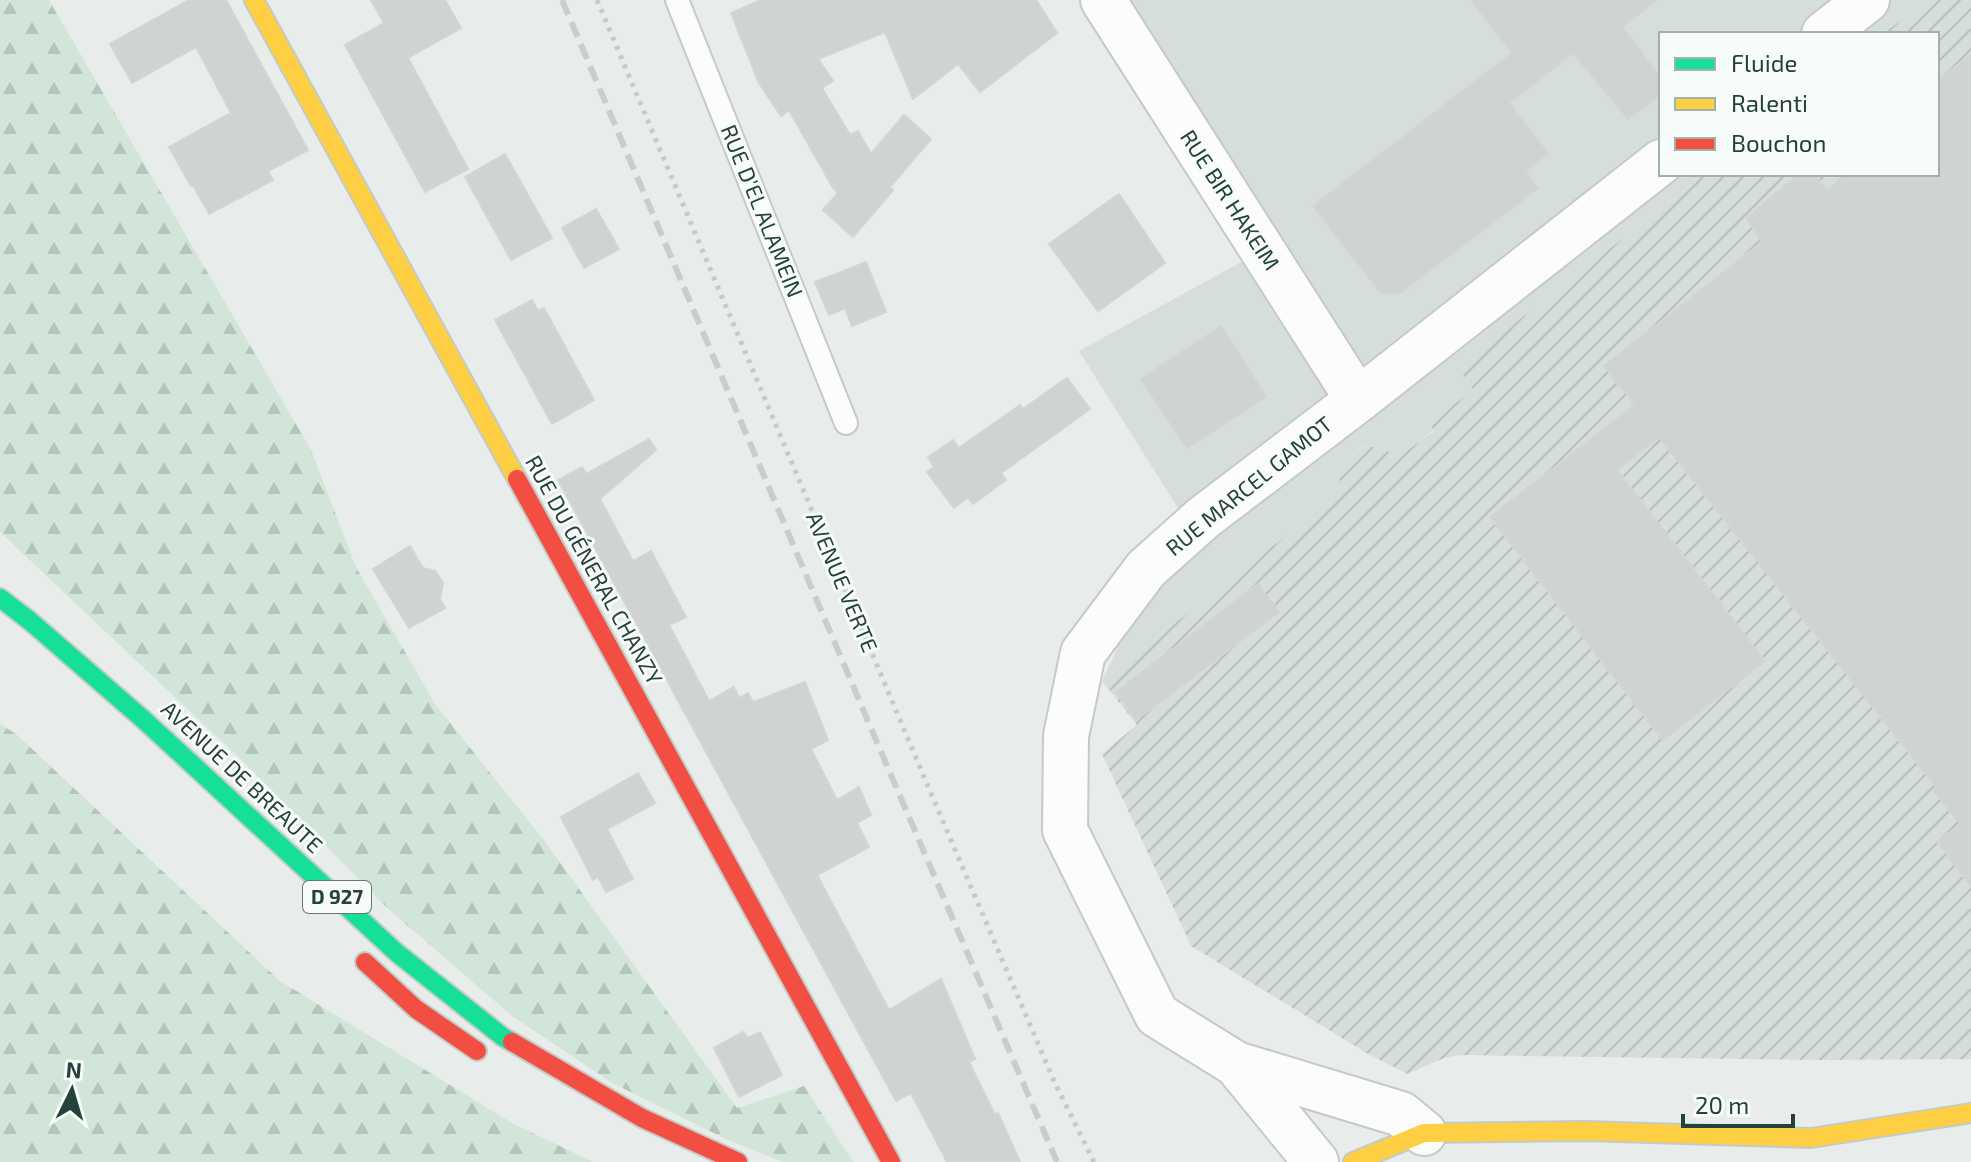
<svg xmlns="http://www.w3.org/2000/svg" width="1971" height="1162" font-family="'Exo 2',sans-serif">
<style>
.built{fill:#d6dedb}
.industrial{fill:url(#industrial-furrows)}
.forest{fill:url(#forest-firs)}
.building{fill:#cfd4d2;stroke:#d1d6d4;stroke-width:2}
.lines{fill:none;stroke-linecap:round;stroke-linejoin:round}
.lane-casing{stroke:#c5cac8;stroke-width:26}
.street-casing{stroke:#c5cac8;stroke-width:48}
.fast-casing{stroke:#c3cbc8;stroke-width:22}
.slow-casing{stroke:#c3cbc8;stroke-width:22}
.jam-casing{stroke:#c3cbc8;stroke-width:22}
.path{stroke:#c3ccca;stroke-width:5;stroke-dasharray:4 6;stroke-linecap:butt}
.lane{stroke:#fcfcfc;stroke-width:22}
.street{stroke:#fcfcfc;stroke-width:44}
.fast{stroke:#16e098;stroke-width:18}
.slow{stroke:#ffcf43;stroke-width:18}
.jam{stroke:#f24e42;stroke-width:18}
.rail{stroke:#c9cdcc;stroke-width:6;stroke-dasharray:16 8;stroke-linecap:butt}
.labels{text-anchor:middle;stroke-width:6;stroke-linejoin:round;paint-order:stroke}
.shield{fill:#f7fbf9;stroke:#637a73;stroke-width:2}
.shield-label{font-size:20px;font-weight:bold;fill:#24423a}
.street-label{font-size:22px;fill:#24423a;stroke:#f7fbf9}
</style>
<defs>
<pattern id="industrial-furrows" width="10" height="10" patternUnits="userSpaceOnUse" patternTransform="scale(2)"><rect width="10" height="10" fill="#d6dedb"/><path d="M-1 1l2-2M0 10L10 0M9 11l2-2" fill="none" stroke="#b8c0bd"/></pattern>
<pattern id="forest-firs" width="22" height="20" patternUnits="userSpaceOnUse" patternTransform="scale(2)"><rect width="22" height="20" fill="#d1e6d8"/><path d="M5 1l3.5 6h-7zM16 11l3.5 6h-7z" fill="#b3c6ba"/></pattern>
</defs>
<rect width="100%" height="100%" fill="#e8edeb"/>
<polygon class="built" points="1079,0 1927,0 1883,34 1661,34 1661,174 1705,174 1459,368 1473,390 1429,423 1434,430 1397,458 1392,453 1365,445 1336,468 1344,491 1102,681 1181,513 1079,351 1245,260"/>
<polygon class="industrial" points="1927,0 1971,0 1971,1059 1820,1060 1461,1055 1444,1058 1408,1074 1370,1055 1191,946 1102,754 1137,725 1102,681 1343,491 1336,468 1366,445 1393,453 1397,458 1434,431 1429,423 1473,390 1458,368 1705,174 1937,174 1937,34 1883,34"/>
<g class="forest">
<polygon points="0,0 49,0 311,450 356,567 435,704 543,839 737,1108 804,1086 853,1162 782,1162 728,1140 614,1084 512,1016 386,907 252,770 0,532"/>
<polygon points="0,724 16,734 280,981 512,1123 593,1162 0,1162"/>
</g>
<g class="building">
<polygon points="189,0 226,0 308,150 268,171 273,180 209,214 193,185 191,186 169,147 231,113 196,47 132,83 110,44"/>
<polygon points="371,0 445,0 461,28 408,58 468,169 425,192 345,45 384,23"/>
<polygon points="761,0 1036,0 1057,33 980,92 958,64 913,99 885,32 818,59 833,81 822,88 850,135 858,131 871,154 904,115 931,139 890,187 893,190 853,237 823,210 838,193 833,188 789,110 781,116 759,83 731,13"/>
<polygon points="1471,0 1657,0 1622,27 1661,78 1661,94 1628,119 1573,53 1509,103 1548,153 1525,171 1538,188 1399,294 1381,293 1313,206 1512,53"/>
<polygon points="1971,54 1971,886 1937,842 1960,824 1933,790 1936,787 1659,437 1617,470 1765,661 1663,740 1490,517 1635,405 1604,366 1762,242 1746,218 1799,174 1814,174 1827,191 1848,174 1937,174 1937,81"/>
<polygon points="505,154 552,238 511,260 465,177"/>
<polygon points="1119,194 1165,263 1098,311 1049,244"/>
<polygon points="596,209 619,249 584,268 562,228"/>
<polygon points="866,262 886,312 852,326 845,308 829,315 815,282"/>
<polygon points="532,300 538,311 544,308 594,400 552,424 495,320"/>
<polygon points="1221,326 1266,397 1187,448 1141,379"/>
<polygon points="1067,378 1090,409 1001,473 1006,480 973,504 968,497 954,508 927,472 934,467 928,457 953,440 959,448 1020,405 1023,409"/>
<polygon points="649,439 656,450 600,499 633,561 651,551 686,617 669,625 709,701 734,687 739,698 748,693 753,702 805,682 828,740 811,749 837,800 859,787 871,815 857,823 869,847 817,875 889,1010 941,979 975,1059 969,1062 995,1115 998,1113 1020,1162 947,1162 911,1093 896,1101 558,480 582,467 586,474"/>
<polygon points="410,546 423,568 435,571 443,583 440,599 445,608 409,628 373,569"/>
<polygon points="1258,584 1279,612 1136,720 1116,692"/>
<polygon points="638,773 655,803 607,829 633,879 606,892 598,877 593,880 561,817"/>
<polygon points="743,1032 748,1038 760,1032 782,1075 739,1097 714,1048"/>
</g>
<g class="lines">
<defs>
<polyline id="lane" points="677,0 846,423"/>
<g id="street">
<polyline points="1103,0 1358,400"/>
<polyline points="1824,34 1867,0"/>
<polyline points="1236,1064 1401,1114 1424,1133"/>
<polyline points="1316,1162 1236,1064 1157,1015 1065,830 1066,736 1083,653 1146,569 1203,518 1358,400 1661,162"/>
</g>
<polyline id="fast" points="0,598 30,621 144,720 397,953 503,1037 512,1042"/>
<g id="slow">
<polyline points="254,0 517,479"/>
<polyline points="1353,1162 1424,1133 1585,1131 1811,1138 1971,1113"/>
</g>
<g id="jam">
<polyline points="517,479 891,1162"/>
<polyline points="365,962 416,1009 477,1051"/>
<polyline points="512,1042 642,1118 738,1162"/>
</g>
</defs>
<use href="#lane" class="lane-casing"/>
<use href="#street" class="street-casing"/>
<use href="#fast" class="fast-casing"/>
<use href="#slow" class="slow-casing"/>
<use href="#jam" class="jam-casing"/>
<polyline class="path" points="597,0 927,784 1054,1081 1094,1162"/>
<use href="#lane" class="lane"/>
<use href="#street" class="street"/>
<use href="#fast" class="fast"/>
<use href="#slow" class="slow"/>
<use href="#jam" class="jam"/>
<polyline class="rail" points="562,0 879,747 1057,1162"/>
</g>
<g class="labels">
<rect class="shield" x="303" y="881" width="68" height="32" rx="6"/>
<g class="shield-label">
<text x="337" y="904">D 927</text>
</g>
<g class="street-label">
<text transform="translate(1230 200) rotate(57)" y="8">RUE BIR HAKEIM</text>
<text transform="translate(762 211) rotate(68)" y="8">RUE D'EL ALAMEIN</text>
<text transform="translate(1249 486) rotate(-39)" y="8">RUE MARCEL GAMOT</text>
<text transform="translate(594 570) rotate(61)" y="8">RUE DU GÉNERAL CHANZY</text>
<text transform="translate(842 582) rotate(67)" y="8">AVENUE VERTE</text>
<text transform="translate(242 777) rotate(43)" y="8">AVENUE DE BREAUTE</text>
</g>
</g>
<rect x="1659" y="32" width="280" height="144" fill="#f7fbf9" stroke="#a3b1ad" stroke-width="2"/>
<rect x="1675" y="58" width="40" height="12" fill="#16e098" stroke="#a3b1ad" stroke-width="2"/>
<text x="1731" y="72" font-size="24" fill="#24423a">Fluide</text>
<rect x="1675" y="98" width="40" height="12" fill="#ffcf43" stroke="#a3b1ad" stroke-width="2"/>
<text x="1731" y="112" font-size="24" fill="#24423a">Ralenti</text>
<rect x="1675" y="138" width="40" height="12" fill="#f24e42" stroke="#a3b1ad" stroke-width="2"/>
<text x="1731" y="152" font-size="24" fill="#24423a">Bouchon</text>
<g transform="translate(72 1090) rotate(5)" stroke="#f7fbf9" stroke-width="6" paint-order="stroke">
<path d="M0-6L14 30L0 20L-14 30Z" fill="#24423a"/>
<text y="-12" font-size="22" font-weight="bold" text-anchor="middle" fill="#24423a">N</text>
</g>
<path d="M1683 1114v12h110v-12" fill="none" stroke="#24423a" stroke-width="4"/>
<text x="1695" y="1114" font-size="24" fill="#24423a" stroke="#f7fbf9" stroke-width="6" paint-order="stroke">20 m</text>
</svg>
